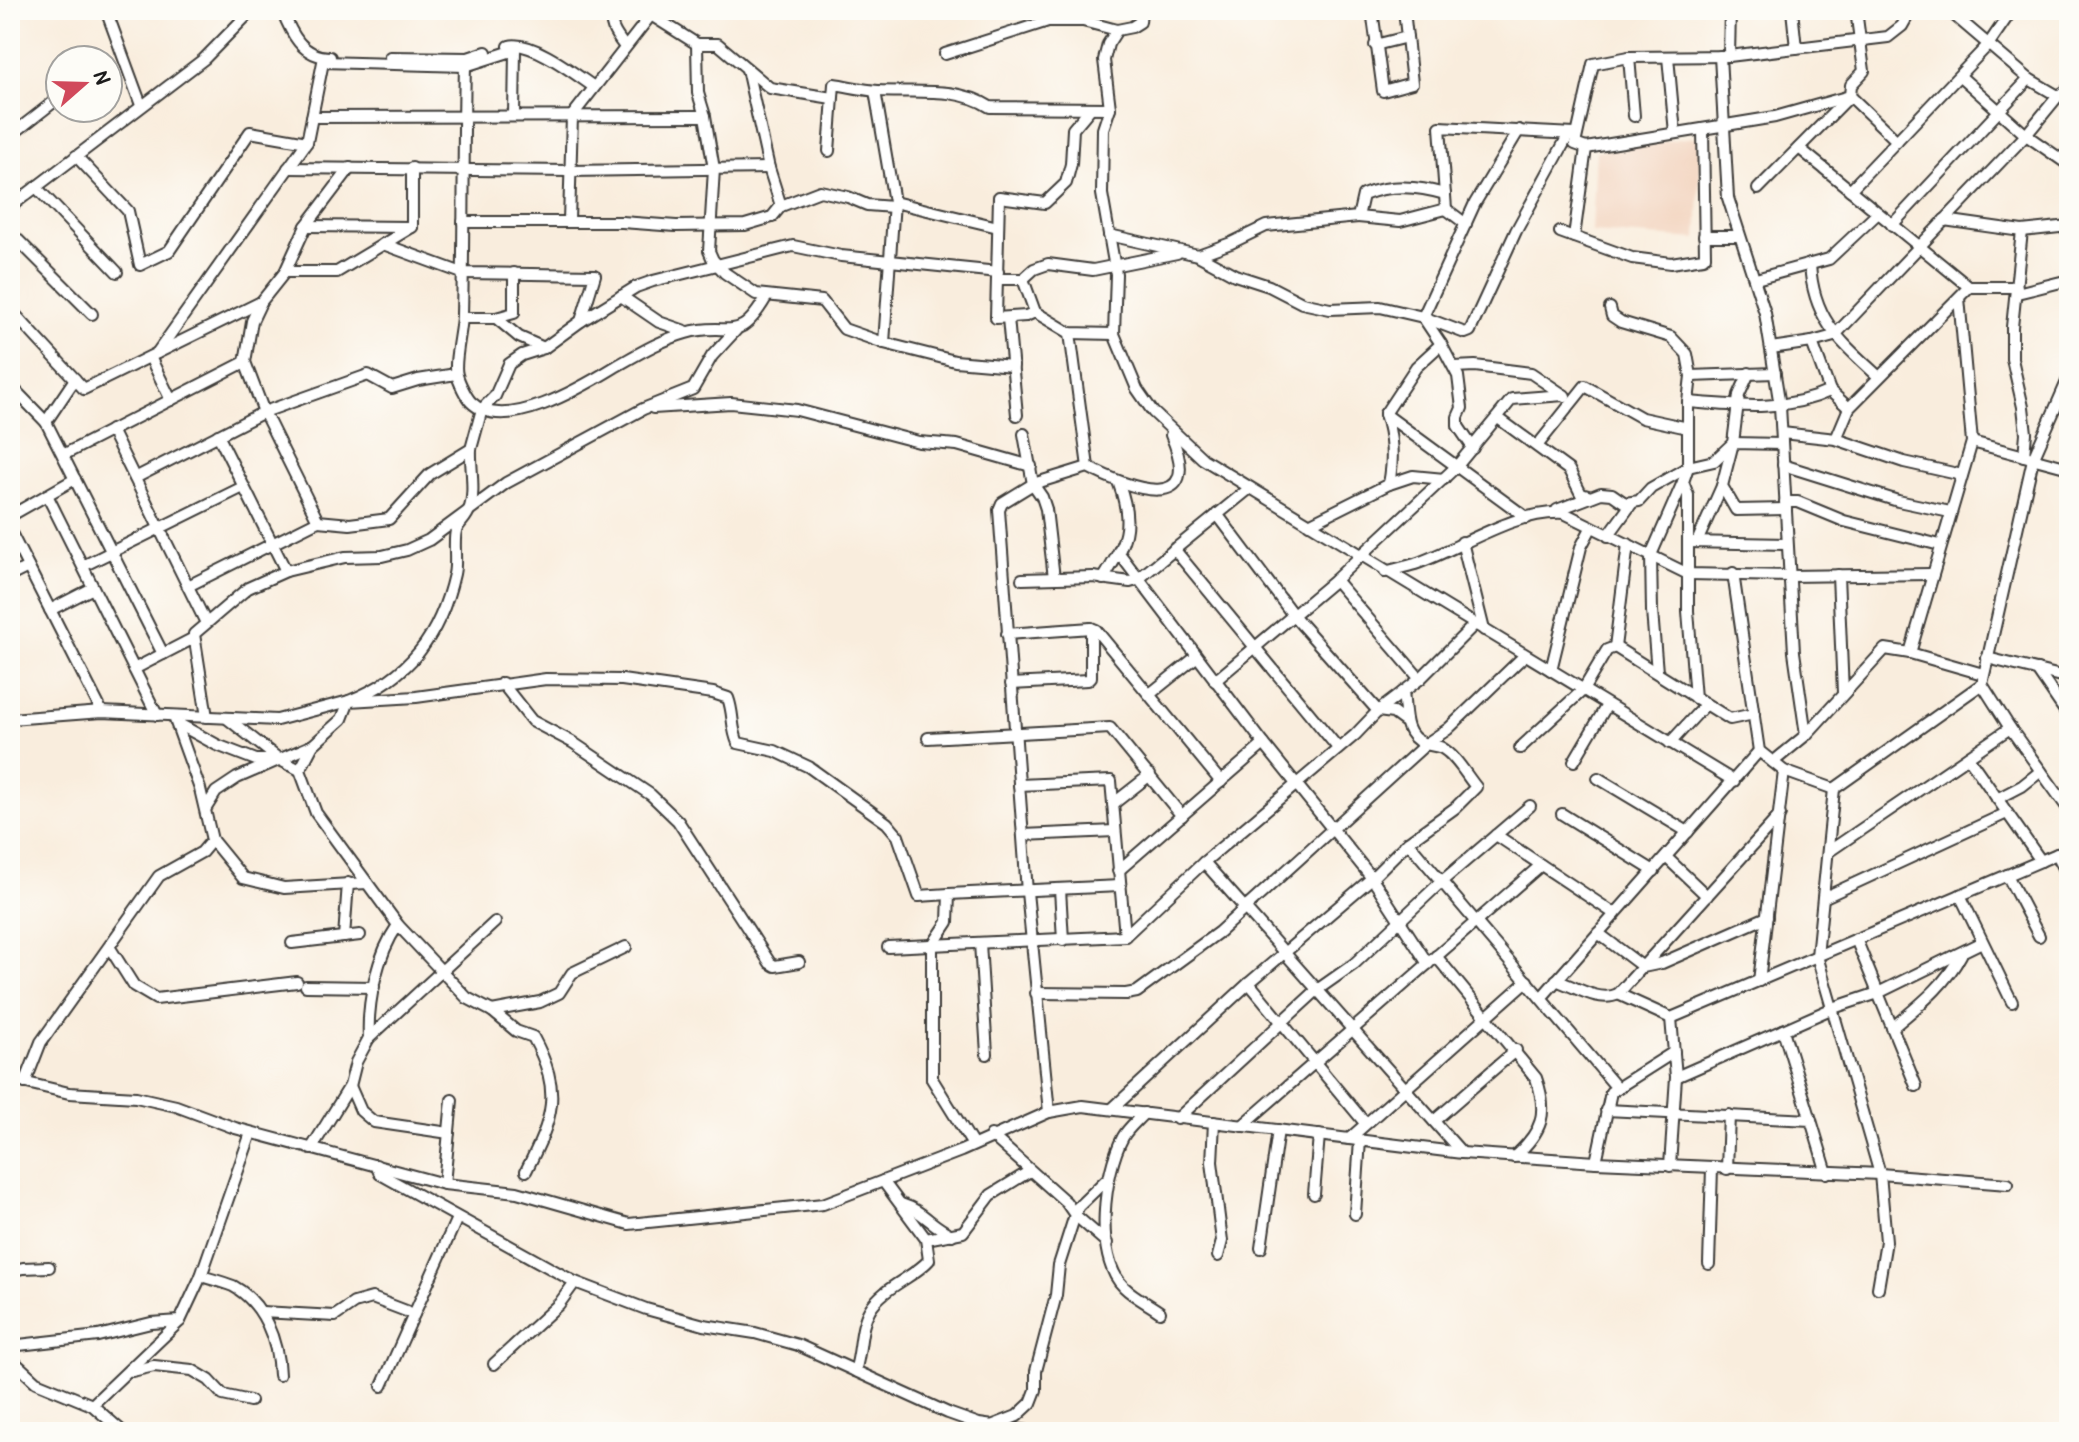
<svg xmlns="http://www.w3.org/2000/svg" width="2079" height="1442" font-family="'Patrick Hand',sans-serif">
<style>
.built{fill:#f3d4bf}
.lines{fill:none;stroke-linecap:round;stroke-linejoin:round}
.minor-casing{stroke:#3d3b39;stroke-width:14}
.minor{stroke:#fff;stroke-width:10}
</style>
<rect width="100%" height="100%" fill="#fdfcf7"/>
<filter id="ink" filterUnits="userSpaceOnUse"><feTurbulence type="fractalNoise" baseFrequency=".0125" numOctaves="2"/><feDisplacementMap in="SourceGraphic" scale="16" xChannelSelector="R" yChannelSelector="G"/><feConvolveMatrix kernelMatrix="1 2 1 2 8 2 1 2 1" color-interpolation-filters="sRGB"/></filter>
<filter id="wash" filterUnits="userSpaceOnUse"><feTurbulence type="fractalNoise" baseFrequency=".006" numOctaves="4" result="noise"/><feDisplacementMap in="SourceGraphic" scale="32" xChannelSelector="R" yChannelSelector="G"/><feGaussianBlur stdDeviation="1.8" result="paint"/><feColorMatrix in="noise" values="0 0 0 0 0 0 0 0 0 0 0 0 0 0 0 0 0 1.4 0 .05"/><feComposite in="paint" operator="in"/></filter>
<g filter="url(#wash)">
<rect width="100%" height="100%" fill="#f9eddd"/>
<polygon class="built" points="1701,136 1697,239 1592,232 1596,151"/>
</g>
<g filter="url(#ink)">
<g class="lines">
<defs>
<g id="minor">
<polyline points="106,10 141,105"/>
<path d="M 282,10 C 291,33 302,57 330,57"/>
<path d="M 613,10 C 608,26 616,35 625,47"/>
<polyline points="1141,10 1140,22 1132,27 1117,30 1108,44 1104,60 1110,108 1103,129 1102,194 1116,274 1114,334 1137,389 1153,412 1203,459 1734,781"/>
<polyline points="1233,10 1234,13"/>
<polyline points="1372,10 1383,91 1412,83 1404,10"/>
<polyline points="1792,10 1796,48"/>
<polyline points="1948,10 2029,79 2058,96"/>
<polyline points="651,15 697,44 718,44 770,88 832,98"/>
<polyline points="697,44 698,93 705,116 714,169 709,251 713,260 725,273 756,294 822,301 844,329 884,343"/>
<polyline points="1375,45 1407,37"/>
<path d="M 509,46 C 532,40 575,74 594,87"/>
<polyline points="945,54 1048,21 1083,21 1117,30"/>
<polyline points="1720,56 1728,198 1765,313 1780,406 1794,652 1806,735"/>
<polyline points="1729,56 1730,10"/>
<polyline points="390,57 468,58 486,52"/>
<polyline points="1629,57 1634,116"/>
<polyline points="1668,57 1675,133"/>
<path d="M 465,66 C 463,149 464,232 462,315 C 462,330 453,363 457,375 C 459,382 466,397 471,402 C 504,435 584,386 615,367 C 638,354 661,340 686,333 C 731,320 737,348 767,296"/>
<polyline points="747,69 769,168 781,206"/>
<polyline points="10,73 11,72"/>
<polyline points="1960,76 2026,135 2069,165"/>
<polyline points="875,91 894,202 884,343 955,361 1013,366"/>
<polyline points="1850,96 1775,117 1586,148 1575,144 1593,64 1629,57 1729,56 1888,37 1902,26 1911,10"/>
<polyline points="1850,96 1897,141"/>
<polyline points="1089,110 1073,129 1071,164 1066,183 1045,203 999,197 996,318 1026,316 1035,312 1070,333 1114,334"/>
<polyline points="312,117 705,116"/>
<polyline points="10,136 60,97"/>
<polyline points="1799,148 1969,287 2017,287"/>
<path d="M 829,151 L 834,84 C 848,86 863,90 878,91 C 917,93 957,86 990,107 L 1110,108"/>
<polyline points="76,156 128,211 140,265 169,251 250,132 307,142"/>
<polyline points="288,168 570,171 769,168"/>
<polyline points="36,187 117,272"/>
<polyline points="1758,189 1850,96 1851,85 1864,71 1856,10"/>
<polyline points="1850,190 1988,45 2012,10"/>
<polyline points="894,202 998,227"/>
<polyline points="10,207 204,59 252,10"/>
<polyline points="1446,209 1440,127 1575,134"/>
<polyline points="1446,209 1466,224"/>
<polyline points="1358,217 1400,221 1446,209"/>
<polyline points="1944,220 2022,231 2069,226"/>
<polyline points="569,221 572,116 651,15 658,10"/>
<polyline points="463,222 622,222 676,226 745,225 772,217 781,206 820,191 848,197 867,205 893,207"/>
<polyline points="1892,225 2029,79"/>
<polyline points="306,226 410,227"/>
<polyline points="412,227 412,168"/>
<polyline points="2022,231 2012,327 2012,359 2023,407 2026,433 2024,456"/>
<polyline points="10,232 92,314"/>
<polyline points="1560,232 1632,258 1671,263 1703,258 1705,256 1703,129"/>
<polyline points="1109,235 1198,255 1235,275 1269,286 1302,303 1330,309 1380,307 1423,317 1465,333 1470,331 1516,231 1569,134"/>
<polyline points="1704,236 1738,236"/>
<polyline points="1574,237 1586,148"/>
<path d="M 1198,255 L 1231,243 L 1266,226 L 1358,217 L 1363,195 C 1391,184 1417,186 1445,194"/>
<path d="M 1810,264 C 1813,320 1841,342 1879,377"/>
<polyline points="285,272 337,272 412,227"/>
<polyline points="998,279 1023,279 1034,269 1048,264 1093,270 1177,253"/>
<polyline points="1023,279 1035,312"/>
<polyline points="1756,279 1829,259 1878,213"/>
<polyline points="2017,293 2069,280"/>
<polyline points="621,296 659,322 688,332"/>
<polyline points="1610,308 1612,316 1621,322 1671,337 1687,354 1691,376 1688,402 1688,467 1683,482 1688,495 1688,611 1695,698"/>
<polyline points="10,309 84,389 261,302"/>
<polyline points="462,318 496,318 519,337 544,348"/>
<polyline points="496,318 514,313 514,273"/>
<polyline points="1008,318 1017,415"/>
<polyline points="581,321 636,287 653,281 793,246 841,256 998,272"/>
<polyline points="1070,333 1088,467"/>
<polyline points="1812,342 1830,391 1849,408"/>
<polyline points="1441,344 1423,317 1475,203 1519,130"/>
<polyline points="1771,348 1812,342 1834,336 2026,135 2058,96 2069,89"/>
<polyline points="157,353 307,142 323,62 465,66 515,50 514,116"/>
<polyline points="150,357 171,400"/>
<polyline points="1454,367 1475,366 1531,373 1565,396"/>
<polyline points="1691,376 1775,373"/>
<polyline points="2069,377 2033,459 1982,684 2010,728 2069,810"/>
<polyline points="10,385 46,422 163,654"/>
<path d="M 1688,402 C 1736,406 1785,412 1830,391"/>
<polyline points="653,408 731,403 797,410 919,442 957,445 1031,466"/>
<polyline points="1385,414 1416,367 1441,344 1458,376 1462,408 1458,417 1458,426 1473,448"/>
<polyline points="1385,414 1527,518"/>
<path d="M 1385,414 C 1393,438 1394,459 1389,484"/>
<polyline points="1498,418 1569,470 1581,494 1588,496"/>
<polyline points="46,422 75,379"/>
<polyline points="111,430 206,623"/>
<polyline points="1782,433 1836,439 1904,462 1962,475"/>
<polyline points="1024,434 1033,484 1042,497 1046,509 1054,578"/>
<polyline points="218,435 286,571"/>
<polyline points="1836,439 1849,408 1969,287"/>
<polyline points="1972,442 2069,468"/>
<polyline points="1782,444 1733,443 1722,486 1736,510 1786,509"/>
<polyline points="1537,446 1585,386 1642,418 1688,428"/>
<path d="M 471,449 C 470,467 476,493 469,510 C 467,518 458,524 456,531 C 453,543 457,561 454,574 C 440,636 410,677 349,701 L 342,719 L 313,745 L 300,770 L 316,813 L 398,925 L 467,998 L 492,1011 L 516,1031 L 533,1037 C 563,1092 553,1118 526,1171"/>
<polyline points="63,455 245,362"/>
<polyline points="1783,465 1898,501 1950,512"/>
<polyline points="135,478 264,412 368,375 392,388 418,380 456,374"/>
<polyline points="47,495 157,715"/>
<polyline points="1785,502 1798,502 1844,521 1940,545"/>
<polyline points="1557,510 1601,493 1612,494 1625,503 1639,501 1651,488 1688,467 1714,461 1733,443 1739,395 1749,373"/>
<polyline points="1217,514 1293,615 1378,711 1393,713 1404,721"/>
<polyline points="10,516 75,479"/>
<polyline points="318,521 350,524 389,519 430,474 471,449 482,409 495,396 509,364 522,355 544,348 581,321 595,275 462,273 383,244"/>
<polyline points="1309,524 1389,484 1413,476 1444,479"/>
<polyline points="10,531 102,712"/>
<polyline points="1608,536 1632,503"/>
<polyline points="1462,542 1484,630"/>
<polyline points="1688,542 1787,544"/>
<polyline points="1697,542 1722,486"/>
<polyline points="1174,549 1338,748"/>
<path d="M 1119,553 L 1264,744 L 1372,878 L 1408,842 L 1455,808 L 1476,787 C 1466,775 1456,756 1442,748 C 1436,745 1429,746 1423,743 C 1402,735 1406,710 1403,692"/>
<polyline points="83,566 243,487"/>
<path d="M 1385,572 C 1395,569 1405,567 1415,564 C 1462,548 1514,510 1564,513 L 1688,574 L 1789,576 L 1931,574"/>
<polyline points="1733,573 1759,751 1784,771 1834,789"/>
<polyline points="1838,575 1843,693"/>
<polyline points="10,576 28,567"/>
<polyline points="1022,579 1093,577 1130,582 1137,580 1250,488"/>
<path d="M 1103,579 C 1126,543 1134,525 1119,484"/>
<polyline points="188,586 318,521 264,412 245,362 252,321 261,302 285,272 306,226 350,168"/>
<polyline points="50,610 93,588"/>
<polyline points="1007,634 1091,628 1096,630 1221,782"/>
<polyline points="1615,647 1730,719 1754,714"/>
<polyline points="1615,647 1628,544"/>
<polyline points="1910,653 1972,442 1959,298"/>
<polyline points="1987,658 2069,678"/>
<polyline points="134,669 194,638"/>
<polyline points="1551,670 1581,547 1591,528"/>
<polyline points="2037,670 2069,717"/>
<polyline points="1657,672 1652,611 1651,555 1683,482"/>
<polyline points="1420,679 1335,580 1457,466 1512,399 1564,395"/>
<polyline points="1215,681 1335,580"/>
<polyline points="502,683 532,721 572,742 651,795 678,821 770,963 775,966 799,962"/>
<polyline points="1011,684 1088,680 1091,677 1091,628"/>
<polyline points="1150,694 1196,657"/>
<polyline points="207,717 194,634 248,588 286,571 345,557 382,556 407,550 429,540 506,483 643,409 693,389 712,356 736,330"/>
<path d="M 10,719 L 102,712 L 277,720 L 349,701 L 416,697 L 546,679 L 622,680 L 713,693 L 728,698 C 734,714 731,728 738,743 L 775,751 L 809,767 L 887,823 L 898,836 L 919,896 L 949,894"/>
<polyline points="228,719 280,760"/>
<polyline points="177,723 217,745 256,760 280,760 300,770"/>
<polyline points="928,738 1110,728 1182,816"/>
<polyline points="1670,743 1705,705"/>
<polyline points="1520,748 1583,690 1607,650 1615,647"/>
<polyline points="1968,757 2041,861"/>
<polyline points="1574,761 1607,705"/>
<polyline points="1773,762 1806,735 1885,649 1910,653 1983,674"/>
<polyline points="1598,778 1688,832"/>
<polyline points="1997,799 2022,786 2041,771"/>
<polyline points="1113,804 1150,775"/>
<polyline points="206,808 216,792 237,778 313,745"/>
<polyline points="1562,814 1654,871"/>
<polyline points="1023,835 1115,831"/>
<polyline points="1496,835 1615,914"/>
<polyline points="212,840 243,878 284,888 367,883"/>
<polyline points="1408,842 1617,1088"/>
<polyline points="1828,852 2010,728"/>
<polyline points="2057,854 2069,878"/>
<polyline points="1666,857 1707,896"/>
<polyline points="1204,862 1462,1153"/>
<polyline points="1118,871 1264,744"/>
<polyline points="2007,875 2039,936"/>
<polyline points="1060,889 1063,940"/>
<polyline points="1960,895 2012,1002"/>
<polyline points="1823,898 2007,813"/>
<polyline points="1598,933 1643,967 1662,963 1767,917"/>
<polyline points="1125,936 1204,862 1355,735 1378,711 1420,679 1475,624"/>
<polyline points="344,937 348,883"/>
<polyline points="1856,939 1916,1086"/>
<polyline points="292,943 360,935"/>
<polyline points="980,943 987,1054"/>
<polyline points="888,947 1125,936 1111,781 1019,785"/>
<polyline points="110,948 134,986 156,999 297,982"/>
<path d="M 1436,956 L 1536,1078 C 1549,1114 1542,1132 1514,1157"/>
<path d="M 1556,980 C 1575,987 1600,1003 1618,994 L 1780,815"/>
<polyline points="1759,981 1784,771"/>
<polyline points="1249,983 1365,1123"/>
<polyline points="306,986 374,987"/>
<polyline points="1036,993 1126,994 1137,992 1219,932 1426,744 1448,729 1525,655"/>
<polyline points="1618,994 1671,1018 2057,854 2069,852"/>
<polyline points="1541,998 1759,751"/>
<polyline points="492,1011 540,1002 559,993 572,973 626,947"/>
<path d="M 1892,1028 C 1919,1005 1944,987 1961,955"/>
<polyline points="1783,1030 1811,1120"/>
<path d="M 369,1038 C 367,1002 377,955 398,925"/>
<polyline points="1676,1077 1833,1008 1878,993 1982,942"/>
<polyline points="10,1079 69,1093 136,1097 176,1106 235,1128 444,1184 517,1192 629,1224 823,1204 961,1151 1049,1112 1083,1106 1462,1153 1596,1162 1880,1174 2008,1184"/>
<polyline points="25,1083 41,1042 159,876 202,852 212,840 200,789 174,717"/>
<polyline points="350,1086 361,1111 374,1122 449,1133"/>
<polyline points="1112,1109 1249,983 1372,878 1428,964"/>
<polyline points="1606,1110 1811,1120 1827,1173"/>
<path d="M 1049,1112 L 1027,892 L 999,510 L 1002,503 L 1033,484 L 1088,467 C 1129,489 1206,516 1171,435"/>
<path d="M 1144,1113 C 1137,1121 1128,1128 1123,1137 C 1104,1172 1093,1257 1124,1287 C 1134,1297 1149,1304 1160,1312"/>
<polyline points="1177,1119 1317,990 1354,964 1441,882 1530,806"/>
<polyline points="1434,1121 1516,1050"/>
<polyline points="1214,1122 1212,1162 1222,1241 1218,1256"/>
<polyline points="1242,1126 1541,865"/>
<polyline points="991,1135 1066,1202 1075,1215 1059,1265 1056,1295 1036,1371 1036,1390 1031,1403 1017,1416 994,1425"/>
<polyline points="1349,1139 1527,981"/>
<polyline points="973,1145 932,1079 932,946 948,922 949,894 1120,886"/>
<polyline points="311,1149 350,1086 356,1062 369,1038 495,922"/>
<polyline points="1596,1162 1611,1092 1674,1052"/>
<polyline points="376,1165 380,1174 575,1282 646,1309 704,1325 755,1333 798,1345 948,1413 979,1424 1035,1432"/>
<polyline points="1670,1166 1676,1077 1671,1018"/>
<polyline points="1727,1169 1729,1115"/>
<polyline points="444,1184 452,1100"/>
<polyline points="1314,1194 1319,1135"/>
<path d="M 901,1204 C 924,1211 931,1226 952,1235"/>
<polyline points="1355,1214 1360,1140"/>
<polyline points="926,1239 963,1232 991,1195 1030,1171"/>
<polyline points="1107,1243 1075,1215 1078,1207 1108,1178"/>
<polyline points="1261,1248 1278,1130"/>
<polyline points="1709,1264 1712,1168"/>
<polyline points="10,1271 23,1268 49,1267"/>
<path d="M 201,1276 C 211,1279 223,1282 233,1286 C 264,1303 278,1341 279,1375"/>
<polyline points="1878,1288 1886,1241 1880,1174 1817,956 1834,789 1982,684"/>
<polyline points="262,1312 335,1316 354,1303 372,1298 414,1314"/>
<polyline points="10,1346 98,1336 151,1323 180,1321"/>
<polyline points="10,1358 36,1382 92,1405 123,1432"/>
<polyline points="494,1364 559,1304 575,1282"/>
<polyline points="132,1371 154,1366 192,1370 209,1380 223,1395 250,1401"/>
<path d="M 855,1371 C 862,1351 859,1328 870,1309 C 883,1287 913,1278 929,1260 L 926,1239 L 883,1181"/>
<polyline points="382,1386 457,1218"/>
<polyline points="92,1405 180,1321 201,1276 251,1133"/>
</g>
</defs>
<use href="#minor" class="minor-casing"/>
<use href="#minor" class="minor"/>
</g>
</g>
<rect width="2079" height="1442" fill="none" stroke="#fdfcf7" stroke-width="40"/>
<g transform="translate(84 84) rotate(70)"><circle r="38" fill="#fdfcf7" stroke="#a3a29f" stroke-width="2"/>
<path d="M0-6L14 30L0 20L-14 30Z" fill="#d1495b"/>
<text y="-12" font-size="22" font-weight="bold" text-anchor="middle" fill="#1c1c1c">N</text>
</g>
</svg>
